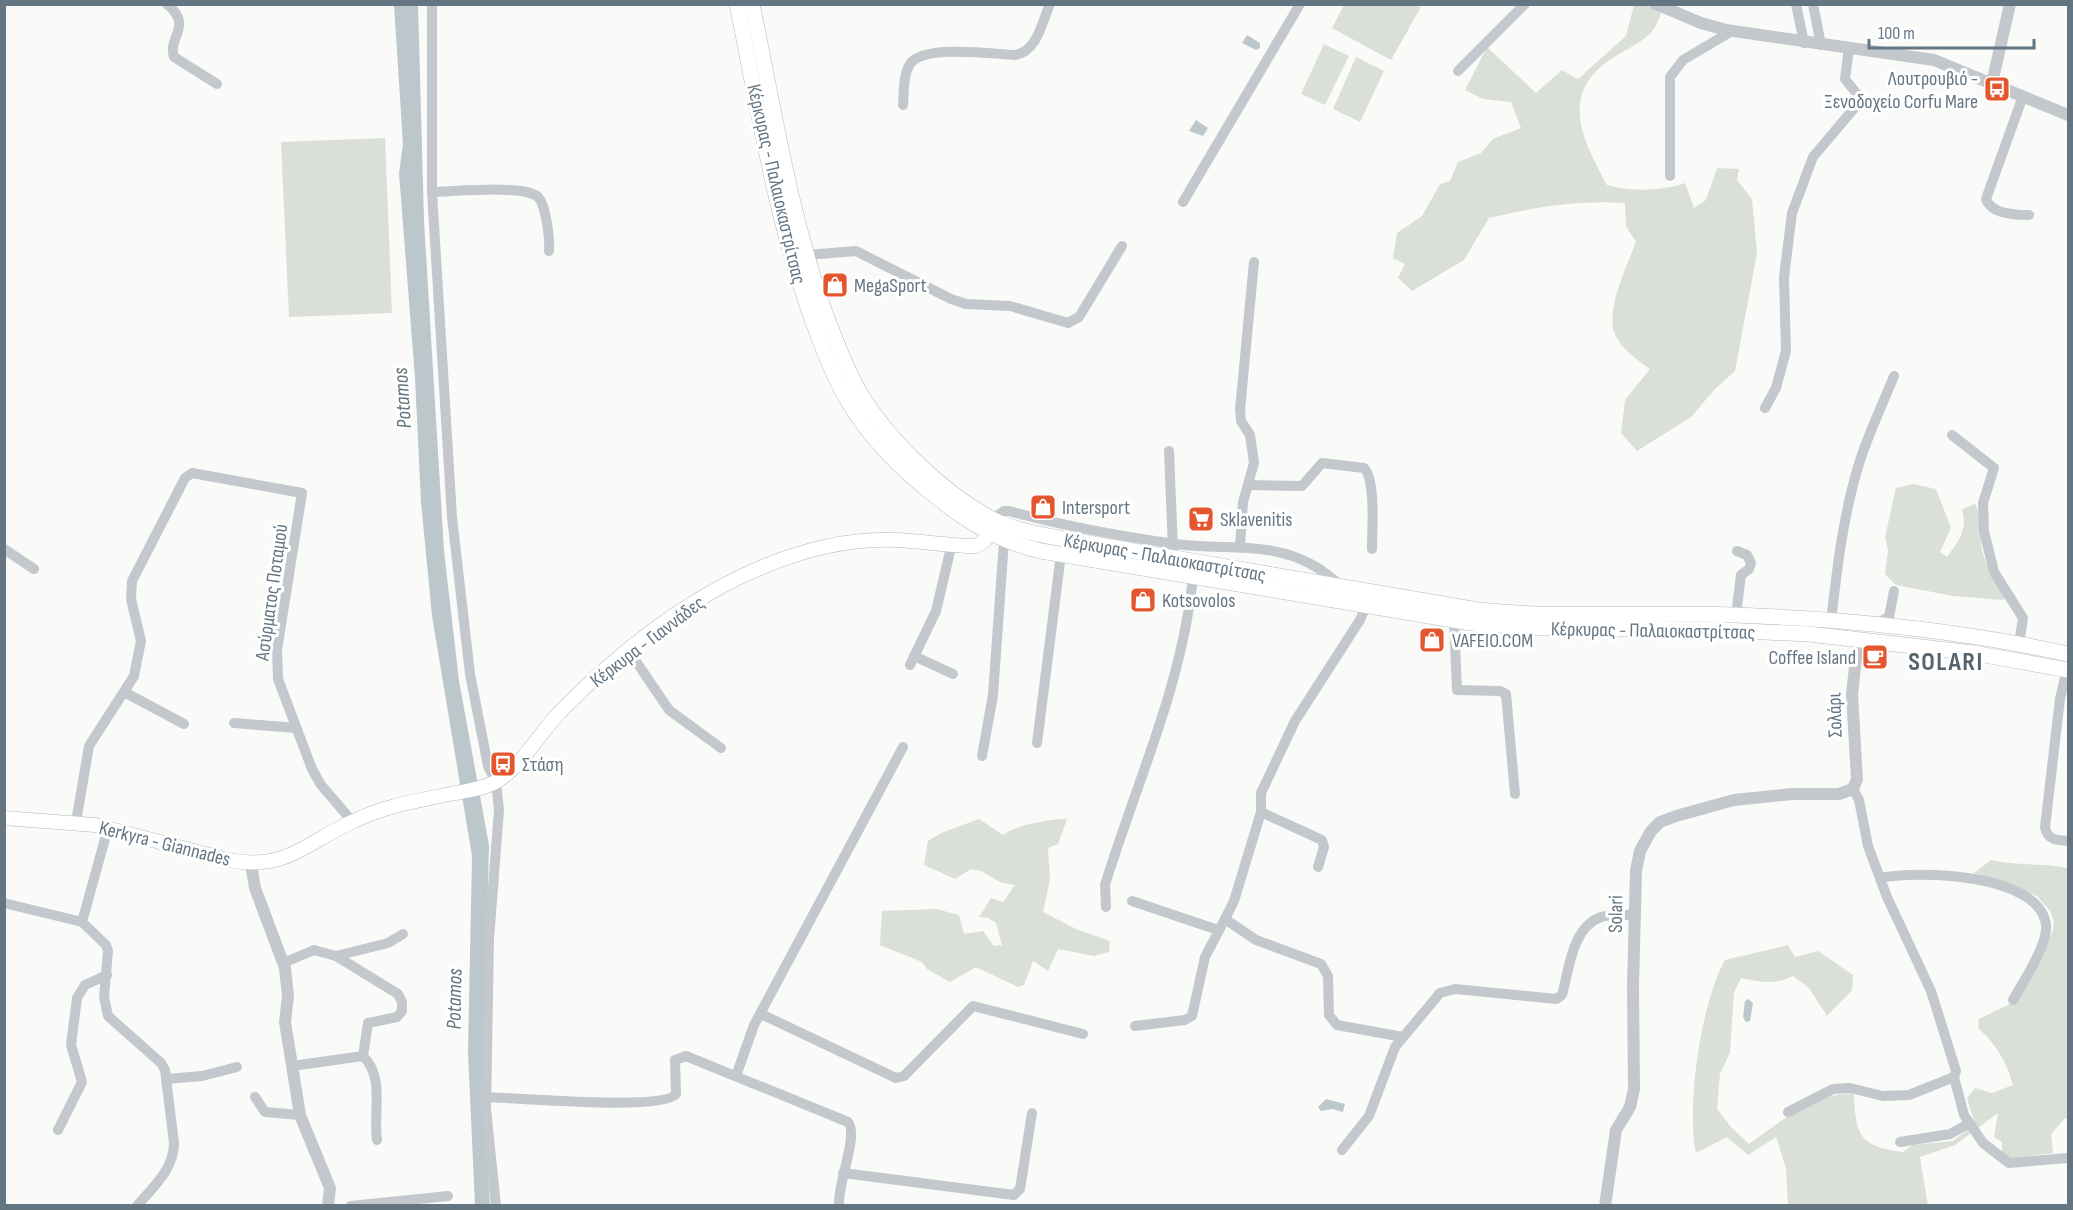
<svg xmlns="http://www.w3.org/2000/svg" width="2073" height="1210" font-family="'Sofia Sans Condensed',sans-serif">
<style>
.green{fill:#dadfd7}
.water{fill:#bbc7cb}
.lines{fill:none;stroke-linecap:round;stroke-linejoin:round}
.secondary-casing{stroke:#b3babf;stroke-width:15}
.primary-casing{stroke:#b5babe;stroke-width:16}
.minor{stroke:#c3c8cc;stroke-width:10}
.tertiary{stroke:#c3c8cc;stroke-width:12}
.secondary{stroke:#fff;stroke-width:14}
.primary{stroke:#fff;stroke-width:15}
.labels{text-anchor:middle;stroke-width:6;stroke-linejoin:round;paint-order:stroke}
.poi-label{font-size:20px;fill:#657683;stroke:#fff;text-anchor:start}
.street-label{font-size:20px;fill:#657683;stroke:#fff}
.water-label{font-size:21px;font-style:italic;fill:#60757c;stroke:#fff}
.district-label{font-size:26px;font-weight:bold;letter-spacing:1.5px;fill:#57646e;stroke:#fff}
</style>
<rect width="100%" height="100%" fill="#fafaf8"/>
<g class="green">
<polygon points="1417,5 1421,7 1391,60 1332,28 1344,5"/>
<path d="M 1634,5 L 1664,5 C 1661,12 1658,24 1653,30 C 1644,42 1623,51 1611,59 C 1558,95 1583,140 1607,185 C 1629,192 1664,191 1685,183 L 1694,208 L 1706,200 L 1717,168 L 1739,169 L 1737,180 L 1752,199 L 1757,253 L 1735,371 L 1714,390 L 1691,417 L 1637,451 L 1621,433 L 1625,400 L 1650,369 C 1637,360 1616,345 1613,328 C 1609,302 1627,266 1636,242 L 1626,226 L 1625,203 C 1578,200 1535,207 1489,218 L 1464,260 L 1412,291 L 1398,278 L 1405,264 L 1393,258 L 1397,233 L 1422,216 L 1440,184 L 1450,181 L 1458,162 L 1481,153 L 1493,139 L 1521,128 L 1511,102 L 1483,99 L 1465,90 L 1487,47 L 1536,93 L 1562,70 L 1578,79 L 1626,36 Z"/>
<polygon points="1324,44 1349,56 1325,105 1301,94"/>
<polygon points="1356,57 1384,71 1360,122 1333,109"/>
<polygon points="385,138 392,313 289,317 281,142"/>
<path d="M 1913,484 L 1936,489 L 1951,528 L 1940,552 L 1947,557 C 1959,540 1968,530 1962,509 L 1975,504 C 1982,516 1979,535 1982,550 C 1986,567 1996,582 2005,597 L 2003,600 L 1953,596 L 1896,585 L 1885,574 L 1888,550 L 1885,537 L 1896,488 Z"/>
<path d="M 979,819 L 1003,835 C 1015,825 1050,819 1067,819 L 1058,844 L 1048,848 L 1050,879 L 1043,912 L 1076,929 L 1110,941 L 1109,952 L 1094,956 L 1058,949 L 1048,971 L 1033,961 L 1024,985 L 1018,987 L 976,967 L 950,982 L 927,969 L 922,962 L 880,945 L 882,911 L 936,909 L 959,915 L 964,934 L 983,931 L 994,946 L 1002,945 L 996,923 L 988,918 L 979,917 L 991,898 L 1003,902 L 1015,885 L 1002,883 L 981,871 L 971,869 L 955,879 L 924,865 L 928,841 L 941,833 Z"/>
<path d="M 1991,860 C 2017,866 2042,863 2068,868 L 2068,1119 L 2065,1118 L 2051,1134 L 2053,1153 L 2011,1158 L 2002,1152 L 2002,1142 L 1994,1137 L 1998,1113 L 1955,1145 L 1920,1157 L 1928,1206 L 1788,1205 L 1786,1168 L 1776,1137 L 1748,1155 L 1727,1137 L 1696,1153 C 1686,1105 1701,1003 1725,960 L 1788,945 L 1795,957 L 1818,951 L 1853,975 L 1852,990 L 1827,1016 L 1809,988 L 1793,976 C 1775,985 1760,982 1741,978 L 1734,992 L 1730,1052 L 1720,1074 L 1717,1109 L 1731,1127 L 1749,1144 C 1778,1123 1817,1091 1854,1094 C 1855,1136 1861,1147 1903,1152 L 1912,1145 L 1953,1141 L 1975,1124 L 1967,1098 L 1975,1088 L 1992,1093 L 2013,1085 C 2006,1060 1997,1046 1978,1028 L 1979,1019 L 2016,1001 L 2041,959 L 2053,930 L 2054,921 L 2050,911 L 2037,896 L 1974,873 Z"/>
</g>
<g class="water">
<polygon points="394,5 418,5 424,221 444,551 459,681 489,845 483,1095 490,1205 475,1205 468,1052 472,856 432,616 421,502 415,378 399,173 403,144"/>
<polygon points="1247,35 1260,43 1260,48 1256,50 1242,43"/>
<polygon points="1196,120 1208,128 1203,136 1189,131"/>
<polygon points="1748,999 1753,1003 1750,1021 1746,1022 1743,1017 1745,1001"/>
<polygon points="1326,1099 1345,1104 1343,1112 1332,1109 1321,1111 1318,1107"/>
</g>
<g class="lines">
<defs>
<path id="secondary" d="M 4,818 L 95,825 L 228,860 C 287,871 305,843 354,821 C 384,806 417,801 450,794 C 465,791 484,789 497,781 C 523,765 540,732 561,711 C 613,658 675,608 742,576 C 791,553 842,538 895,540 C 922,541 950,546 976,546 L 984,541 L 995,526"/>
<g id="primary">
<path d="M 737,4 C 759,112 776,223 815,327 C 824,352 834,378 848,401 C 869,437 901,469 934,495 C 967,522 998,541 1041,551 L 1471,623 L 1541,628 L 1702,629 L 1809,634 L 1973,653 L 2068,670"/>
<path d="M 752,4 C 774,109 790,217 827,318 C 837,343 846,369 860,393 C 889,441 947,497 998,522 C 1019,531 1042,535 1064,539 L 1478,610 C 1552,618 1627,613 1701,614 C 1822,617 1951,628 2068,654"/>
</g>
</defs>
<use href="#secondary" class="secondary-casing"/>
<use href="#primary" class="primary-casing"/>
<g class="minor">
<path d="M 167,4 C 194,26 167,37 174,57 L 217,84"/>
<polyline points="432,4 432,192 452,517 470,674 488,766 496,782 499,810 489,939 486,1109 496,1206"/>
<polyline points="1796,4 1804,43"/>
<polyline points="1813,4 1821,45"/>
<polyline points="1458,71 1525,4"/>
<path d="M 2023,96 L 1986,199 C 1991,214 2015,215 2029,215"/>
<path d="M 903,105 C 904,92 903,75 910,64 C 924,44 992,54 1015,55 C 1037,52 1042,22 1050,4"/>
<polyline points="1670,176 1670,77 1683,60 1732,31"/>
<path d="M 432,192 C 453,192 524,184 538,197 C 546,205 550,240 549,251"/>
<polyline points="1183,202 1300,4"/>
<polyline points="807,255 856,251 951,299 966,304 1010,306 1068,323 1079,317 1122,246"/>
<polyline points="1765,408 1776,388 1786,351 1784,277 1792,213 1813,157 1856,106 1857,94 1845,79 1849,48"/>
<polyline points="1952,435 1994,468 1983,503 1984,531 1994,572 2023,618 2019,644"/>
<polyline points="1169,451 1173,549"/>
<path d="M 1248,485 L 1302,486 L 1322,463 L 1364,468 C 1376,480 1372,531 1372,549"/>
<path d="M 993,519 L 1004,511 L 1009,511 C 1064,526 1118,536 1175,544 C 1239,552 1289,536 1342,587"/>
<polyline points="1240,546 1243,502 1254,463 1250,435 1241,421 1240,410 1254,262"/>
<polyline points="4,549 34,569"/>
<polyline points="1736,615 1741,575 1749,569 1751,563 1747,555 1737,551"/>
<polyline points="1454,621 1457,690 1500,691 1506,694 1515,794"/>
<path d="M 1831,621 C 1837,569 1843,517 1858,467 C 1867,436 1882,406 1894,376"/>
<polyline points="1876,624 1889,617 1894,591"/>
<polyline points="629,651 669,710 721,748"/>
<polyline points="914,656 953,674"/>
<polyline points="910,665 936,611 952,543"/>
<path d="M 2067,669 L 2060,699 L 2045,827 C 2047,840 2057,840 2068,841"/>
<polyline points="126,693 184,724"/>
<polyline points="234,723 296,728"/>
<polyline points="1037,743 1061,554"/>
<polyline points="982,756 993,695 1004,541"/>
<polyline points="1853,789 1859,800 1868,846 1887,897 1931,991 1956,1071 1954,1077 1964,1115 1983,1143 2009,1163 2068,1158"/>
<polyline points="1261,812 1261,793 1295,721 1360,620 1366,606"/>
<polyline points="76,822 89,746 134,676 141,641 131,599 132,581 185,478 192,473 302,493 277,650 278,679 312,769 321,785 352,821"/>
<path d="M 108,828 L 82,922 L 106,945 L 108,951 L 104,997 L 108,1016 L 161,1063 L 165,1070 L 174,1143 C 174,1169 153,1187 137,1206"/>
<polyline points="1318,867 1324,847 1322,840 1261,812 1234,901 1225,919 1256,940 1321,964 1328,976 1329,1015 1337,1025 1403,1037"/>
<path d="M 1880,878 C 1917,870 2040,873 2046,925 C 2048,945 2023,982 2013,1000"/>
<polyline points="1132,901 1218,930"/>
<polyline points="4,903 82,922"/>
<path d="M 1106,907 L 1105,885 C 1137,781 1182,686 1193,577"/>
<polyline points="283,963 314,950 336,956 388,943 403,934"/>
<polyline points="761,1014 896,1078 904,1076 973,1006 1083,1034"/>
<polyline points="1135,1026 1185,1020 1192,1016 1205,957 1225,919"/>
<path d="M 363,1056 C 385,1077 373,1112 377,1140"/>
<polyline points="292,1066 363,1056 368,1023 397,1017 402,1011 402,1002 398,994 336,956"/>
<polyline points="736,1076 754,1025 903,747"/>
<polyline points="166,1079 202,1076 237,1067"/>
<polyline points="255,1097 265,1112 300,1115"/>
<path d="M 487,1097 C 515,1098 663,1111 676,1094 L 675,1060 L 686,1056 L 848,1122 C 859,1136 837,1184 839,1206"/>
<polyline points="1788,1112 1833,1089 1850,1088 1883,1096 1909,1095 1954,1077"/>
<polyline points="58,1130 82,1082 71,1045 77,998 85,985 107,975"/>
<polyline points="1900,1142 1950,1134 1968,1124"/>
<path d="M 1342,1150 L 1369,1116 L 1395,1047 L 1440,993 L 1455,989 L 1556,999 L 1562,995 C 1569,970 1572,927 1601,917 C 1611,914 1624,915 1634,915"/>
<polyline points="843,1173 1014,1195 1020,1189 1032,1113"/>
<polyline points="351,1206 448,1196"/>
</g>
<g class="tertiary">
<polyline points="1656,4 1701,23 1726,30 1934,60 2068,115"/>
<polyline points="1992,83 2010,4"/>
<polyline points="251,864 255,888 285,968 288,996 285,1022 300,1115 330,1188 328,1206"/>
<polyline points="1605,1206 1616,1130 1630,1107 1634,1089 1633,986 1636,871 1640,851 1651,831 1660,822 1676,816 1734,800 1792,794 1839,794 1853,789 1857,779 1852,695 1858,639"/>
</g>
<use href="#secondary" class="secondary"/>
<use href="#primary" class="primary"/>
</g>
<defs>
<symbol id="bus-square" viewBox="-11 -11 22 22"><rect x="-9" y="-9" width="18" height="18" rx="4" fill="#e4572e" stroke="#fff"/><path d="M-5-6H5V4H4V6H2V4H-2V6H-4V4H-5ZM-3.5-4V0h7V-4ZM-3.5 1.2v1.5H-2V1.2ZM2 1.2v1.5H3.5V1.2Z" fill="#fff"/></symbol>
<symbol id="shop-square" viewBox="-11 -11 22 22"><rect x="-9" y="-9" width="18" height="18" rx="4" fill="#e4572e" stroke="#fff"/><path d="M-5-2.5h2.3a2.7 3.5 0 0 1 5.4 0H5L5.5 6h-11ZM-1.5-2.5h3a1.5 2.3 0 0 0-3 0Z" fill="#fff"/></symbol>
<symbol id="supermarket-square" viewBox="-11 -11 22 22"><rect x="-9" y="-9" width="18" height="18" rx="4" fill="#e4572e" stroke="#fff"/><path d="M-6-5.5h2.5l.6 2H6L4.5 2H-2.5L-4.4-4H-6ZM-1.5 3.2a1.3 1.3 0 1 0 .1 0ZM3 3.2a1.3 1.3 0 1 0 .1 0Z" fill="#fff"/></symbol>
<symbol id="cafe-square" viewBox="-11 -11 22 22"><rect x="-9" y="-9" width="18" height="18" rx="4" fill="#e4572e" stroke="#fff"/><path d="M-5.5-4.5H6V0H3Q3 3.5 0 3.5H-2.5Q-5.5 3.5-5.5 0ZM3-3.2v2h1.7v-2ZM-6 4.5H4V6H-6Z" fill="#fff"/></symbol>
</defs>
<g fill-rule="evenodd">
<use href="#bus-square" x="1982" y="74" width="30" height="30"/>
<use href="#shop-square" x="820" y="270" width="30" height="30"/>
<use href="#shop-square" x="1028" y="492" width="30" height="30"/>
<use href="#supermarket-square" x="1186" y="504" width="30" height="30"/>
<use href="#shop-square" x="1128" y="585" width="30" height="30"/>
<use href="#shop-square" x="1417" y="625" width="30" height="30"/>
<use href="#cafe-square" x="1860" y="642" width="30" height="30"/>
<use href="#bus-square" x="488" y="749" width="30" height="30"/>
</g>
<g class="labels">
<g class="poi-label">
<text x="1978" y="85" text-anchor="end">Λουτρουβιό -<tspan x="1978" dy="23">Ξενοδοχείο Corfu Mare</tspan></text>
<text x="854" y="292">MegaSport</text>
<text x="1062" y="514">Intersport</text>
<text x="1220" y="526">Sklavenitis</text>
<text x="1162" y="607">Kotsovolos</text>
<text x="1452" y="647">VAFEIO.COM</text>
<text x="1856" y="664" text-anchor="end">Coffee Island</text>
<text x="522" y="771">Στάση</text>
</g>
<g class="street-label">
<text transform="translate(777 184) rotate(77)" y="7">Κέρκυρας - Παλαιοκαστρίτσας</text>
<text transform="translate(1165 557) rotate(10)" y="7">Κέρκυρας - Παλαιοκαστρίτσας</text>
<text transform="translate(271 592) rotate(-82)" y="7">Ασύρματος Ποταμού</text>
<text transform="translate(1653 630) rotate(1)" y="7">Κέρκυρας - Παλαιοκαστρίτσας</text>
<text transform="translate(647 641) rotate(-37)" y="7">Κέρκυρα - Γιαννάδες</text>
<text transform="translate(1834 715) rotate(-92)" y="7">Σολάρι</text>
<text transform="translate(165 843) rotate(14)" y="7">Kerkyra - Giannades</text>
<text transform="translate(1615 914) rotate(-89)" y="7">Solari</text>
</g>
<g class="water-label">
<text transform="translate(402 398) rotate(-94)" y="7">Potamos</text>
<text transform="translate(454 999) rotate(-89)" y="7">Potamos</text>
</g>
<g class="district-label">
<text x="1946" y="670">SOLARI</text>
</g>
</g>
<rect width="2073" height="1210" fill="none" stroke="#657683" stroke-width="12"/>
<path d="M1869 39v9h165v-9" fill="none" stroke="#657683" stroke-width="3"/>
<text x="1878" y="39" font-size="18" fill="#657683" stroke="#ffffff" stroke-width="4.5" paint-order="stroke">100 m</text>
</svg>
